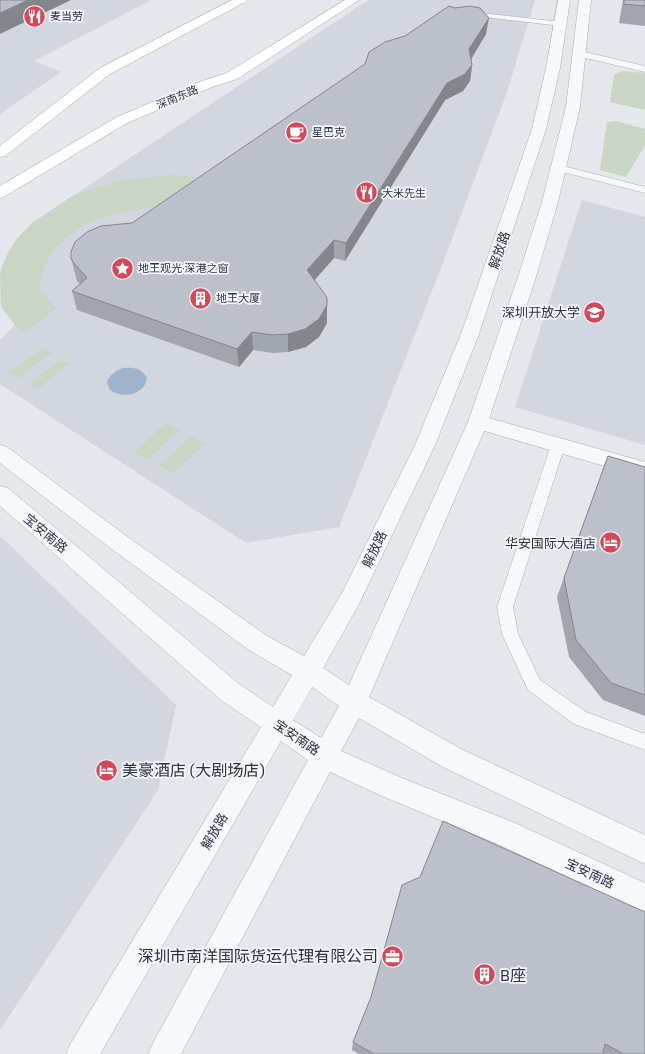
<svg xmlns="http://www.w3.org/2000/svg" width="645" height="1054" font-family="'Exo 2','Noto Sans SC',sans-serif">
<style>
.built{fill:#d2d6de}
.green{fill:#c9d6c5}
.water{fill:#9fb4cc}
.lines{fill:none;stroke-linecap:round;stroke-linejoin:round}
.service-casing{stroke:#a9aeb7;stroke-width:1}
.minor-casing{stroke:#a9aeb7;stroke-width:1}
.tertiary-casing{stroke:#a9aeb7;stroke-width:1}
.primary-casing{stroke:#a3abb8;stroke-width:1}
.service{fill:#f7f8fa;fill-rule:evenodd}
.minor{fill:#f7f8fa;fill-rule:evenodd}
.tertiary{fill:#f7f8fa;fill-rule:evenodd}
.primary{fill:#fff;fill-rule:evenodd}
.wall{fill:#a1a5ae}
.shaded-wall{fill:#83868d}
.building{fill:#bbc0ca;stroke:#83868d}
.labels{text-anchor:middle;stroke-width:3.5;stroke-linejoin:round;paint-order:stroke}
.far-poi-label{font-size:11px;fill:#2b3445;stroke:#f4f6f9;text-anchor:start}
.far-street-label{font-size:11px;fill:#2b3445;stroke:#f4f6f9}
.street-label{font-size:13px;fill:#2b3445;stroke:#f4f6f9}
.poi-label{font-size:13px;fill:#2b3445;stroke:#f4f6f9;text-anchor:end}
.near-poi-label{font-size:16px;fill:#2b3445;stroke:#f4f6f9;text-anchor:start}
</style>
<rect width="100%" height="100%" fill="#e4e7ec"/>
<g class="built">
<polygon points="0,0 151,0 34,61 61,72 0,114"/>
<polygon points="368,0 535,0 507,92 443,263 339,527 246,543 0,384 0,340 15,325 1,307 1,269 8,253 17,239 32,223"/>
<polygon points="582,200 645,217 645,445 515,407"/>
<polygon points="0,536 176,705 158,790 0,1030"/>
</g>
<g class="green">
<polygon points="622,71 645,73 645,110 610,102 614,75"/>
<polygon points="615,121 645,129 645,145 626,177 600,170 607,122"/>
<path d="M 173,175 L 195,177 L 188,189 L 171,209 C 158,209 145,207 132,210 C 96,216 55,234 43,271 C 42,275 39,284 41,289 C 44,296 51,303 56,308 L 26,333 L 15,325 L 1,307 L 0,276 L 1,269 L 8,253 L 17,239 L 32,223 L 71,197 L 88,190 L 130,179 Z"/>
<polygon points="42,348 52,352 19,378 9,373"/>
<polygon points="59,360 68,364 38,389 29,385"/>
<polygon points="165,423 180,429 148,460 134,453"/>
<polygon points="191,435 205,443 174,473 159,466"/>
</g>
<path class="water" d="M 123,368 C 133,367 142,368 147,378 C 145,395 122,399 110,390 L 107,382 C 110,374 116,371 123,368 Z"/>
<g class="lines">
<defs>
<g id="service">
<polygon points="463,11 561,22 565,24 561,26 466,15 462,13"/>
<polygon points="580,51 645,66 645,72 577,56 576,54 577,52"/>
<polygon points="559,165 645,187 645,193 555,170 554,168 555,166"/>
<polygon points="558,440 563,441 565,445 513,607 518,634 540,680 586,712 645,734 645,750 574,724 528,690 502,634 497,607 551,445 553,441"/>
</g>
<polygon id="minor" points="478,415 645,462 645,478 471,427 468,422 471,417"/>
<path id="tertiary" d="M 558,0 L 570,0 L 560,68 L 546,129 L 479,334 L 435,445 L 358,606 L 323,668 L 349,685 L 468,422 L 517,280 L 542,202 L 566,107 L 579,0 L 591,0 L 580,107 L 558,202 L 535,280 L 488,422 L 369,697 L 461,749 L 645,835 L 645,864 L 443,767 L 359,718 L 341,751 L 402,778 L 515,823 L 645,883 L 645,913 L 495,843 L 382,796 L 330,772 L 181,1054 L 148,1054 L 153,1043 L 308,760 L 281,741 L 100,1054 L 66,1054 L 71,1043 L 261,727 L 221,700 L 0,506 L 0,486 L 8,488 L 239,684 L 273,707 L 292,675 L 249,650 L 109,547 L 0,463 L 0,445 L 7,447 L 125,535 L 267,636 L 304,656 L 342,593 L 415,445 L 461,334 L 532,129 L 546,68 ZM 312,687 L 339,706 L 321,738 L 293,720 Z"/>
<g id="primary">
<polygon points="232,0 247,0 245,2 110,74 5,156 0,157 0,146 100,68"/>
<polygon points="345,0 359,0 237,79 212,87 127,123 5,196 0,198 0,186 117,117 202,81 227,73"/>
</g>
</defs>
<use href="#service" class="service-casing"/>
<use href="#minor" class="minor-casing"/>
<use href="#tertiary" class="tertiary-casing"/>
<use href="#primary" class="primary-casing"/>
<use href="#service" class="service"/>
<use href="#minor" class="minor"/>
<use href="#tertiary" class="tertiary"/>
<use href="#primary" class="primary"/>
</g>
<g class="wall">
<polygon points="623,0 645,0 645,26 619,23"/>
<polygon points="486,34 471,59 472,65 470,81 463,91 445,100 345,261 334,258 315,280 327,323 319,337 306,347 288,352 273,353 253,350 239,367 77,310 72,291 80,284 77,281 71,258 132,223"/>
<polygon points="608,456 645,467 645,716 603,700 569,657 557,597"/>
<polygon points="645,912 645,1054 359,1054 352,1050 353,1042"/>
</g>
<g class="shaded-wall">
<polygon points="28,0 71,0 0,34 0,13"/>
<polygon points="489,18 486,34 467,66 469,49"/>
<polygon points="472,65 470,81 463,91 445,100 345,261 346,243 447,83"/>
<polygon points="334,240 334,258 307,288 307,270"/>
<polygon points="327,305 327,323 319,337 306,347 288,352 288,334"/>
<polygon points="252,332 253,350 239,367 237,349"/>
</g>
<g class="building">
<polygon points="0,0 28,0 0,13"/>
<polygon points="624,0 645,0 645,6 624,4"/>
<polygon points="449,6 455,8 470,6 480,8 489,18 469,49 472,65 465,74 447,83 346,243 334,240 307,270 324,293 327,298 327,305 319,319 305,329 288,334 272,335 252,332 237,349 72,291 87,278 73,262 71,258 71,252 75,242 87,232 101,226 132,223 365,64 369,52 385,42 405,36"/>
<polygon points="608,456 645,467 645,695 611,683 576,640 564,578"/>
<polygon points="443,821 645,912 645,1054 624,1054 605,1044 603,1054 374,1054 353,1042 371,997 402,885 420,877"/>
</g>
<defs>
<symbol id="restaurant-disc" viewBox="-11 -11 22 22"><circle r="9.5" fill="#d1495b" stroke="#f4f6f9"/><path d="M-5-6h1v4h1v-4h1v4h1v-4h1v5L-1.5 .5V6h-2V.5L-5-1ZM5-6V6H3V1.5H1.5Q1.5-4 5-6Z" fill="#fff"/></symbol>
<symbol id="cafe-disc" viewBox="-11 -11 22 22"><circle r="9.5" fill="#d1495b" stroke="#f4f6f9"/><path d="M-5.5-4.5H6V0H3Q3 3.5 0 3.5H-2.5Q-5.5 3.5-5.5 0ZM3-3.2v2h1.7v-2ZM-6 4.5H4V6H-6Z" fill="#fff"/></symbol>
<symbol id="sight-disc" viewBox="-11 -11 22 22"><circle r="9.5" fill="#d1495b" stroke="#f4f6f9"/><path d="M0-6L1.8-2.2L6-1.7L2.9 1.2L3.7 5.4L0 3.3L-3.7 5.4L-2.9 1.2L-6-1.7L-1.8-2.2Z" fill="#fff"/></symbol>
<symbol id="building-disc" viewBox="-11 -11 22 22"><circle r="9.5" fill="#d1495b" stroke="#f4f6f9"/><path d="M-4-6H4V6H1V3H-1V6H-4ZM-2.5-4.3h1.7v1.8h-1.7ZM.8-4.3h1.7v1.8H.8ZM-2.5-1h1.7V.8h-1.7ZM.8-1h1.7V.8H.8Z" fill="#fff"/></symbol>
<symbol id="university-disc" viewBox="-11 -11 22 22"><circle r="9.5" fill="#d1495b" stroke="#f4f6f9"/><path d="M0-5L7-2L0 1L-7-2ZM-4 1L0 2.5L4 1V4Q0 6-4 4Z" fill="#fff"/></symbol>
<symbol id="hotel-disc" viewBox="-11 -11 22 22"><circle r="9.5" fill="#d1495b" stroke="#f4f6f9"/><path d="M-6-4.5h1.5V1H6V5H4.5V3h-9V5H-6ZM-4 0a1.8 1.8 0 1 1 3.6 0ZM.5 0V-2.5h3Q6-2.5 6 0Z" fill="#fff"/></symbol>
<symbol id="office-disc" viewBox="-11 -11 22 22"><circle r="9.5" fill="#d1495b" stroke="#f4f6f9"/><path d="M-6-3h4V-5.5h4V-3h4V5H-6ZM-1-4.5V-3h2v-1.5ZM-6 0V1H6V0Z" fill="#fff"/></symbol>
</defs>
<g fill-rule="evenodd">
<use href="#restaurant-disc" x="22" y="4" width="25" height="25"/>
<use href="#cafe-disc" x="284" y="120" width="25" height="25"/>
<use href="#restaurant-disc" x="354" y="180" width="25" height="25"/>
<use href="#sight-disc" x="110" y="256" width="25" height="25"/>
<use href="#building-disc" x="188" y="286" width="25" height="25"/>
<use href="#university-disc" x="582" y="300" width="25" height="25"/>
<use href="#hotel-disc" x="598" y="530" width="25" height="25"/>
<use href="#hotel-disc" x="94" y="758" width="25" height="25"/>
<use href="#office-disc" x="380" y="944" width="25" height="25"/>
<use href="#building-disc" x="472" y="962" width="25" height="25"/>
</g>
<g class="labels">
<g class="far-poi-label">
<text x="50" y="20">麦当劳</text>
<text x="312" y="136">星巴克</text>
<text x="382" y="197">大米先生</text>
<text x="138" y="272">地王观光·深港之窗</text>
<text x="216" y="302">地王大厦</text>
</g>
<g class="far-street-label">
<text transform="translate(177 97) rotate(-23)" y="4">深南东路</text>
</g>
<g class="street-label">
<text transform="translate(499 250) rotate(-71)" y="5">解放路</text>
<text transform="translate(46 533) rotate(40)" y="5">宝安南路</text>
<text transform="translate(374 549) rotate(-64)" y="5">解放路</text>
<text transform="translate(297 737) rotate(34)" y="5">宝安南路</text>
<text transform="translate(214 831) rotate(-60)" y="5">解放路</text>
<text transform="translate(590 873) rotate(25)" y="5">宝安南路</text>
</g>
<g class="poi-label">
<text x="580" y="317">深圳开放大学</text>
<text x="596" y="548">华安国际大酒店</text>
</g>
<g class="near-poi-label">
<text x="122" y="776">美豪酒店 (大剧场店)</text>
<text x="378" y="962" text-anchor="end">深圳市南洋国际货运代理有限公司</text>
<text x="500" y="981">B座</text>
</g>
</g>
</svg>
